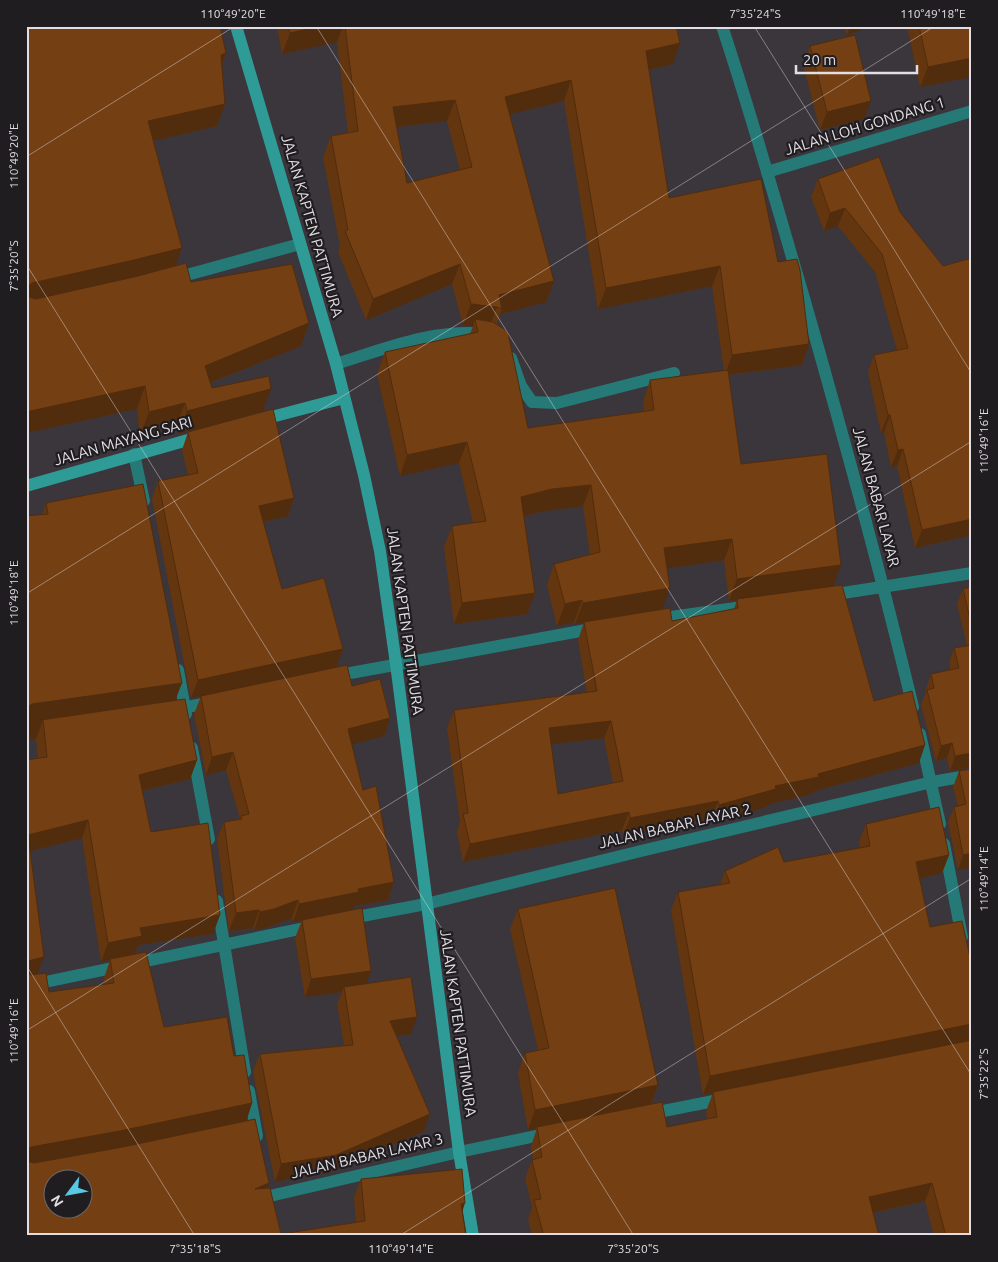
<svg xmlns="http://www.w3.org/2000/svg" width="998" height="1262" font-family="Ubuntu,sans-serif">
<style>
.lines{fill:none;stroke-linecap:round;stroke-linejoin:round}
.street{stroke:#257a77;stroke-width:12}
.secondary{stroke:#2e9b97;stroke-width:12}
.wall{fill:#64360f;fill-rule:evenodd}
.shaded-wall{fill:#512c0d}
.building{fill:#743f12;stroke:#512c0d;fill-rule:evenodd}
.ticks{fill:none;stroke:#e2dee3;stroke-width:1;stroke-opacity:0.45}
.labels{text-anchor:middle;stroke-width:4.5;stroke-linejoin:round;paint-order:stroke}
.street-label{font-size:15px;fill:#e2dee3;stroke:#201d21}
.neatline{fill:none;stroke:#e2dee3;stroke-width:2}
.ticks-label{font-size:12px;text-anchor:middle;fill:#e2dee3}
</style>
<rect width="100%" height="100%" fill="#3b353c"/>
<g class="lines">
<g class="street">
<path d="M 722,26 C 752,116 777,207 804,298 C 843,434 880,570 913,707"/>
<polyline points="767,172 972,111"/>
<polyline points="172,279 300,244"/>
<polyline points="511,358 521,386 532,402 557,403 674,373"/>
<path d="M 336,364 C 384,349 435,328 486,334"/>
<polyline points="134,454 144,501"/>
<polyline points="830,595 972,573"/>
<polyline points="656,619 750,606"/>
<polyline points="178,670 186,714"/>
<polyline points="334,676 597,628"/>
<polyline points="170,710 214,702"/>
<polyline points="920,734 940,824"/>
<polyline points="192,748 209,839"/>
<polyline points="944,844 962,937"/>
<polyline points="217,901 245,1072"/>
<polyline points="346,919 426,904 645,850 932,782 972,775"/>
<polyline points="26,986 314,926"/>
<polyline points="249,1091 257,1136"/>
<polyline points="648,1114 724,1099"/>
<polyline points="270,1196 459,1152 550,1133"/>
</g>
<g class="secondary">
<polyline points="236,26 336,364 364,475 380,551 396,664 459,1152 473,1236"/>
<polyline points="260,420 344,398"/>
<polyline points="26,486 202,436"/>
</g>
</g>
<g class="wall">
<polygon points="26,26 226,53 222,65 225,104 217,126 153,141 182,248 175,266 191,282 309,323 301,346 210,383 212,388 263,411 178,434 176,425 140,435 137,409 26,433"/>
<path d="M 277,26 L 676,26 L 673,64 L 648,70 L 669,198 L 778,262 L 809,344 L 802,365 L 728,375 L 741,464 L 833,586 L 874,701 L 919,763 L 814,791 L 812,794 L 770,804 L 769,806 L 713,823 L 711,819 L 623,835 L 622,830 L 463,862 L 457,832 L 460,822 L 447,728 L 454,710 L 587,693 L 578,640 L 584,622 L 575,624 L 574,622 L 557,626 L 547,585 L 554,564 L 590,555 L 583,506 L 545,511 L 524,516 L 535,593 L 527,614 L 454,624 L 444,547 L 452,526 L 473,523 L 459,463 L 400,476 L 377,374 L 385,352 L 470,334 L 473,326 L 463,325 L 452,284 L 366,320 L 338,252 L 340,246 L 323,157 L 331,136 L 348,132 L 337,42 L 282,54 ZM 564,101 L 598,309 L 712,286 L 724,371 L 650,380 L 643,402 L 644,412 L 528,428 L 497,324 L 500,314 L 546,302 L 554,281 L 510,114 ZM 447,121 L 460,170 L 407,183 L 397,127 ZM 724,560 L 729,601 L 737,600 L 734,609 L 672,621 L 662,609 L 667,568 ZM 604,738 L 613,783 L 558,794 L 551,744 Z"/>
<polygon points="843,26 872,26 847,35"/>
<polygon points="907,26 972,26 920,87"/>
<polygon points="810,46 864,119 820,130 803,64"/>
<polygon points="879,157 972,535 915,548 897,466 891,467 884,432 881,433 868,372 874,355 897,350 875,272 838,226 824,231 811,197 818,179"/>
<polygon points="188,432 294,498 288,516 263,522 282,589 343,649 336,667 191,698 152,499 158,481 188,475 182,450"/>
<path d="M 46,503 L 176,700 L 197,760 L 190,779 L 142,791 L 151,832 L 213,934 L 138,945 L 135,954 L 164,1027 L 234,1056 L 252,1103 L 246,1121 L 267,1188 L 281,1234 L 356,1223 L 354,1197 L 361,1179 L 462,1212 L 466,1236 L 26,1236 L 26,760 L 38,758 L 36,739 L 26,739 L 26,516 L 42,515 ZM 82,838 L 101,962 L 110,960 L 104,978 L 105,985 L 49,992 L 38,974 L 30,851 Z"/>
<polygon points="972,587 972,767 950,771 947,758 936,761 921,705 926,692 926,689 931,674 950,670 949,663 954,648 967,646 957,604 963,589"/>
<polygon points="352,686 390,718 384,736 352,744 363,790 394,882 388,900 354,906 353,910 371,971 366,983 411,1034 397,1036 430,1114 424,1131 330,1172 275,1182 253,1071 260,1054 344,1045 337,1004 342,992 305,997 295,938 302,920 293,922 292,918 268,927 254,930 253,928 229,931 217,839 224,822 240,819 226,770 206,775 194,714 201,696"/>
<polygon points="972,769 972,867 958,870 948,822 954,807 958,806 953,787 959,771"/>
<polygon points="866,824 949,855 942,873 919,879 930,927 972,966 972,1236 934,1236 925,1201 873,1213 879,1236 532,1236 528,1219 532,1207 525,1178 532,1160 533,1160 531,1146 537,1128 528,1130 518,1073 525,1053 538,1050 510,929 518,909 658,1085 652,1104 667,1127 707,1119 706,1111 713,1093 703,1095 671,910 678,892 720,885 725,871 784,862 860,848 859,842"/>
</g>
<g class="shaded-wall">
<polygon points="320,26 343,26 337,42 282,54 290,33"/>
<polygon points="850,26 872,26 847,35"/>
<polygon points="680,43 673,64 638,72 646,51"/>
<polygon points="226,53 217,76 221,55"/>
<polygon points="972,58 972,77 920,87 928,67"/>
<polygon points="571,80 564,101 498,117 505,97"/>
<polygon points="455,100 447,121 385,128 393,107"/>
<polygon points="871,101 864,119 820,130 827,112"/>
<polygon points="225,104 217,126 140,144 148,121"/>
<polygon points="845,208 838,226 824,231 830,213"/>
<polygon points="182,248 174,270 26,306 26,292 28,286 32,283"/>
<polygon points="460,264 452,284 366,320 373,299"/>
<polygon points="720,266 712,286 598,309 606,288"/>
<polygon points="554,281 546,302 500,314 502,309 497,307 489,327 475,319 473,326 463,325 471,304 499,295"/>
<polygon points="309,323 301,346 196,388 205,366"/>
<polygon points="809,344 802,365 725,375 732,355"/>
<polygon points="145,386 137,409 26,433 26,412"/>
<polygon points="271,389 263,411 178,434 187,411"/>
<polygon points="185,403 176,425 140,435 149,412"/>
<polygon points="888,415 890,415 884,432 881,433"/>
<polygon points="467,442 459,463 400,476 407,455"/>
<polygon points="903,449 897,466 891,467 898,450"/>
<polygon points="591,485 583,506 545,511 514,518 521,497 552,489"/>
<polygon points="294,498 288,516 253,524 259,506"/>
<polygon points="972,519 972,535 915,548 922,530"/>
<polygon points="732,539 724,560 656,570 664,548"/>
<polygon points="841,565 833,587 729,601 737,579"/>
<polygon points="670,588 662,610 575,624 583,603"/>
<polygon points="535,593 527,614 454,624 462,603"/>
<polygon points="582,600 574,622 557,626 565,604"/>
<polygon points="343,649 336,667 191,698 198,680"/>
<polygon points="182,683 175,701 43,720 36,739 26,739 26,708 32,704"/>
<polygon points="390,718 384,736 342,747 348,729"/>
<polygon points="611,721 604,738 543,745 549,728"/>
<polygon points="952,743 947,758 936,761 941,746"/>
<polygon points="925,745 919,763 814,791 812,794 770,804 769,806 713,823 719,805 775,786 818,774"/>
<polygon points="233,752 226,770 206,775 212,757"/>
<polygon points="972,753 971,767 950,771 955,756"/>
<polygon points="197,760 190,779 132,793 139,775"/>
<polygon points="718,801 711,819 623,835 630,818"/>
<polygon points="629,812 622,830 463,862 470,844"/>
<polygon points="88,820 82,838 26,852 28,835"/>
<polygon points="972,853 972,867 958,870 963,855"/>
<polygon points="949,855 942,873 909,881 916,862"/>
<polygon points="394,882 388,900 354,906 353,910 293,922 299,904 358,889"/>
<polygon points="298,900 292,918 268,927 254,930 260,912"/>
<polygon points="259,910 253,928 229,931 236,913"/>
<polygon points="220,915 213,934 138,945 135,954 101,962 108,943 140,928"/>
<polygon points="44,957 37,975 26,978 26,965 28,961"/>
<polygon points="371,971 364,989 344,987 342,992 305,997 311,979"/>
<polygon points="417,1017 411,1034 384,1038 390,1021"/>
<polygon points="972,1024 972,1037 970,1041 703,1095 710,1076"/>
<polygon points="658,1085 651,1105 528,1130 535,1110"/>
<polygon points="252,1103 246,1122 113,1149 26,1165 26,1151 31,1147"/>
<polygon points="430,1114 424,1131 330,1172 275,1182 281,1164"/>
<polygon points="269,1183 262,1201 255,1189"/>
<polygon points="932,1183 925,1201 862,1215 869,1197"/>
<polygon points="465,1203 459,1222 461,1204"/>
</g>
<g class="building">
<polygon points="26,26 220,26 226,53 221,55 225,104 148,121 182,248 134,260 32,283 28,286 26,293"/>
<polygon points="288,26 320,26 290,33"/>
<path d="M 345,26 L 676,26 L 680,43 L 646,51 L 669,198 L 761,179 L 778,262 L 797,259 L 800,270 L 809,344 L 732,355 L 720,266 L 606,288 L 571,80 L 505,97 L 554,281 L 499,295 L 502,309 L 497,307 L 471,304 L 460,264 L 373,299 L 345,231 L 348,230 L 331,136 L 358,131 ZM 455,100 L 472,167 L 407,183 L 393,107 Z"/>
<polygon points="919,26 972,26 972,58 928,67"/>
<polygon points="855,35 871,101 827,112 810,46"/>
<polygon points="879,157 900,212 943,266 972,258 972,519 922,530 903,449 898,450 890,415 888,415 874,355 908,348 882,254 845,208 830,213 818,179"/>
<polygon points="186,263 191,282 292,264 309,323 205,366 212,388 269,376 271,389 187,411 185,403 149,412 145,386 26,412 26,293 29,297 36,299 138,276"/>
<polygon points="475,319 493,322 504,329 508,333 528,428 654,410 650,380 728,370 741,464 827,454 841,565 737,579 732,539 664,548 670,588 583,603 582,600 565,604 554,564 600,552 591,485 552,489 521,497 535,593 462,603 452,526 486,521 467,442 407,455 385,352 478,332"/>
<polygon points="273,409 294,498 259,506 282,589 324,578 343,649 198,680 158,481 198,473 188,432"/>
<polygon points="143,484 182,683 32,704 26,708 26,516 48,514 46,503"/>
<path d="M 842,585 L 874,701 L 912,691 L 925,745 L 818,774 L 819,777 L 775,786 L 776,789 L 719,805 L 718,801 L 630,818 L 629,812 L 470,844 L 463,814 L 468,813 L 454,710 L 597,691 L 584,622 L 670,608 L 672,621 L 738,608 L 737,599 ZM 611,721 L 623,781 L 558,794 L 549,728 Z"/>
<polygon points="972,587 972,628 963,589"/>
<polygon points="972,645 972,753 955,756 952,743 941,746 927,690 934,688 931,674 959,668 954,648"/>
<polygon points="347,665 352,686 380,679 390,718 348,729 363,790 376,786 394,882 358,889 359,892 299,904 298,900 274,909 260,912 259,910 236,913 224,822 242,819 241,816 249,814 233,752 212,757 201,696"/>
<polygon points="185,699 197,760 139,775 151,832 208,823 220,915 140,928 142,936 108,943 88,820 28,835 44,957 28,961 26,965 26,760 47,757 43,720 26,721 26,716 29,720 34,721"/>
<polygon points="972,769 972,853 963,855 954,807 966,804 959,771"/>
<polygon points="939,807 949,855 916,862 930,927 962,921 972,966 972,1024 710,1076 678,892 730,883 725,871 778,847 784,862 870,846 866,824"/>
<polygon points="615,888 658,1085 535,1110 525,1053 549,1048 518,909"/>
<polygon points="362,908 371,971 311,979 302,920"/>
<polygon points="146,952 164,1027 227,1017 234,1056 244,1055 252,1103 120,1131 31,1147 26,1151 26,972 27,973 31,975 46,973 49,992 114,983 110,959"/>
<polygon points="411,977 417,1017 390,1021 430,1114 336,1155 281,1164 260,1054 353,1045 344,987"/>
<polygon points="972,1040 972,1236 946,1236 932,1183 869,1197 879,1236 544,1236 534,1200 541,1199 532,1160 542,1157 537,1127 662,1102 667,1127 717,1117 713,1092"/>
<path d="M 255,1119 L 269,1183 L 255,1189 L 270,1188 L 281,1234 L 365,1221 L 361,1179 L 462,1169 L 465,1203 L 461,1204 L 466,1236 L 26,1236 L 26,1159 L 30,1162 L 34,1163 L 123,1147 ZM 52,1180 L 82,1180 L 82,1210 L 52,1210 Z"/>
</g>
<path class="ticks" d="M 316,26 L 972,1076M 754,26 L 972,374M 26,157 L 235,26M 26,264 L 634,1236M 26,594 L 935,26M 26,965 L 195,1236M 26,1031 L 972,441M 399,1236 L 972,878"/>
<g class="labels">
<g class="street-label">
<text transform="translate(865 126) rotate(-17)" y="5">JALAN LOH GONDANG 1</text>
<text transform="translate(312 226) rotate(74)" y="5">JALAN KAPTEN PATTIMURA</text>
<text transform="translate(123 441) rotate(-16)" y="5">JALAN MAYANG SARI</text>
<text transform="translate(876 497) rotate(75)" y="5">JALAN BABAR LAYAR</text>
<text transform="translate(405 621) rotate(82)" y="5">JALAN KAPTEN PATTIMURA</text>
<text transform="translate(675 826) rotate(-13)" y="5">JALAN BABAR LAYAR 2</text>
<text transform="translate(458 1023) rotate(82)" y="5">JALAN KAPTEN PATTIMURA</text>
<text transform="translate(367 1156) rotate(-13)" y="5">JALAN BABAR LAYAR 3</text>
</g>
</g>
<rect width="998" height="1262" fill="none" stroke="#201d21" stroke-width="55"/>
<g transform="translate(68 1194) rotate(238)"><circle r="24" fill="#201d21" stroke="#6e6a6f"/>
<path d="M0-4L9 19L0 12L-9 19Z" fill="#59c8e4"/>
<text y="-8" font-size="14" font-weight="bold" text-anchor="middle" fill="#e2dee3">N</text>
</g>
<path d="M796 65v8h121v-8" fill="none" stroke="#e2dee3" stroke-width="2.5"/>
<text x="803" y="65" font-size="15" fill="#e2dee3" stroke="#201d21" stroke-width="4" paint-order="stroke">20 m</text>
<rect x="28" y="28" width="942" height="1206" class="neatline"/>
<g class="ticks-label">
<text x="233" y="18">110°49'20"E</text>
<text x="755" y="18">7°35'24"S</text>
<text x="933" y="18">110°49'18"E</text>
<text transform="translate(14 156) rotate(-90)" y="4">110°49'20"E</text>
<text transform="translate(14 266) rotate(-90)" y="4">7°35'20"S</text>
<text transform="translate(984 441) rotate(-90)" y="4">110°49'16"E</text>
<text transform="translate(14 593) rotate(-90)" y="4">110°49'18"E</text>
<text transform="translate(984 879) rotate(-90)" y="4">110°49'14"E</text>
<text transform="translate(14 1031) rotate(-90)" y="4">110°49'16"E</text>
<text transform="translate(984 1074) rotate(-90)" y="4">7°35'22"S</text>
<text x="195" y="1253">7°35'18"S</text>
<text x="401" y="1253">110°49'14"E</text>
<text x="633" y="1253">7°35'20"S</text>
</g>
</svg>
